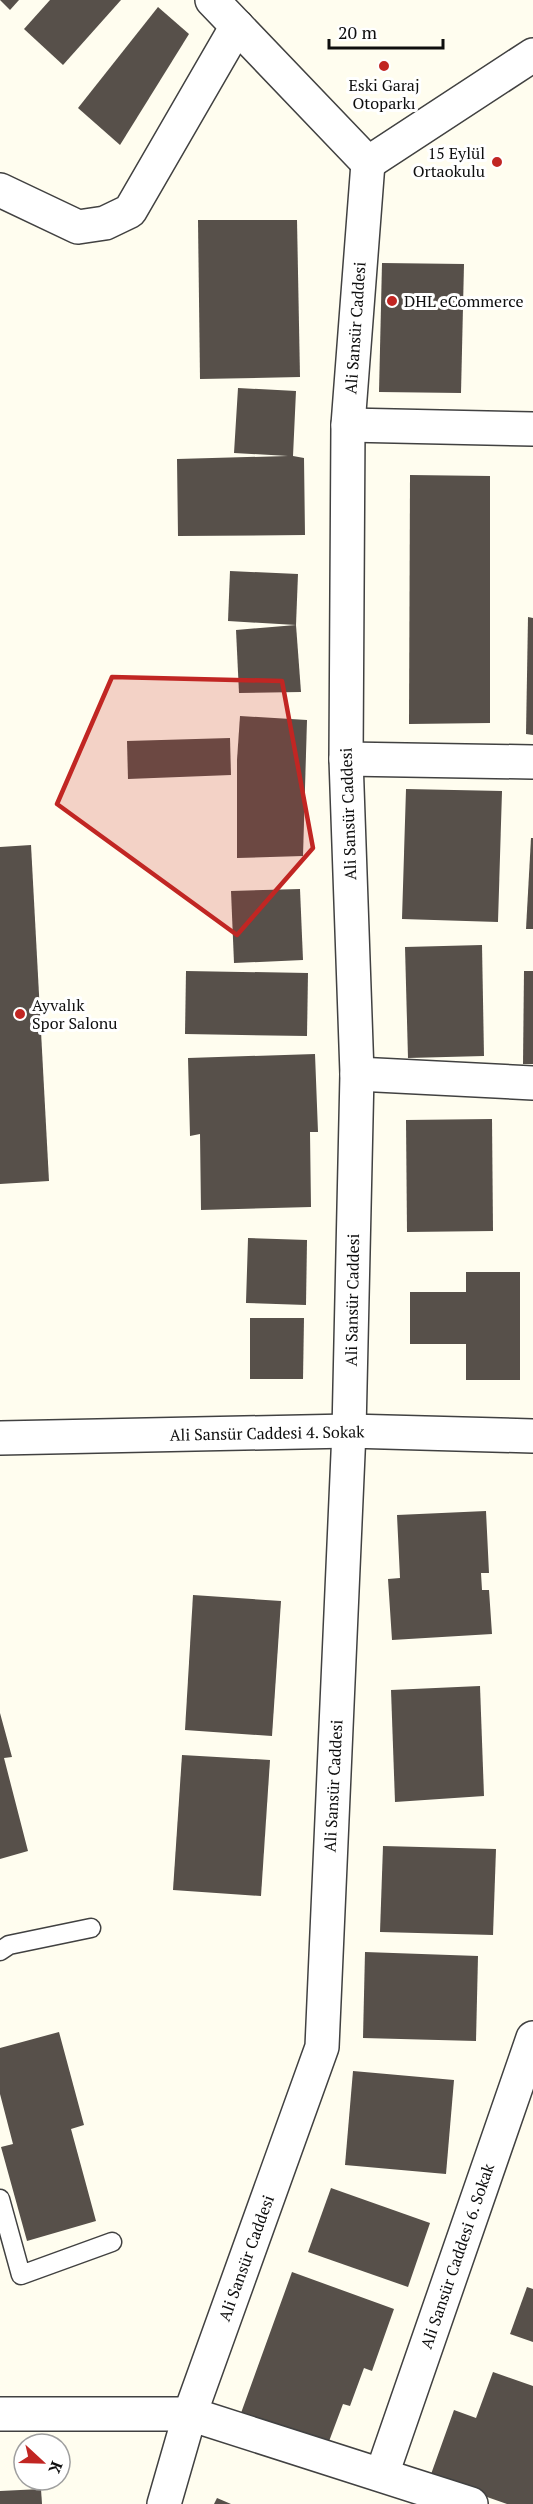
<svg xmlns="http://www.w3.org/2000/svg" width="533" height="2504" font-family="'PT Serif',serif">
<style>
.building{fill:#57504a}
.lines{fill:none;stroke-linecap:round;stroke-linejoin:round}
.service-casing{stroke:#414141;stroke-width:21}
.minor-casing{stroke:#414141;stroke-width:36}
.tertiary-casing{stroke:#414141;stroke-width:36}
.service{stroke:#fff;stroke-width:18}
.minor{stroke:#fff;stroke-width:33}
.tertiary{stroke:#fff;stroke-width:33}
.marked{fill:#c12623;fill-opacity:0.2;stroke:#c12623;stroke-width:4.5;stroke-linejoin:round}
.poi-dot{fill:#c12623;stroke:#fff;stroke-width:2}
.labels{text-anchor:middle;stroke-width:6;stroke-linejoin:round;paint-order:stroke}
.poi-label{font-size:16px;fill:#0e0e0e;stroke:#fff;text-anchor:start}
.street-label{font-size:16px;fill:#0e0e0e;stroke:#fff}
</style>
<rect width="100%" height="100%" fill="#fffdef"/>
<g class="building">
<polygon points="0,0 19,0 10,10"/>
<polygon points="50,0 121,0 63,65 24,29"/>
<polygon points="158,7 189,34 120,145 78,108"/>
<polygon points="198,220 297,220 300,377 200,379"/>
<polygon points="382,263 464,264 461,393 379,392"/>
<polygon points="238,388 296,391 293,456 304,458 305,535 178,536 177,459 288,456 234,453"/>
<polygon points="410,475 490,476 490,723 409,724"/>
<polygon points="230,571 298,574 296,625 228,621"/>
<polygon points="528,617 533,618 533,735 526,734"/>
<polygon points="296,625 301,692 239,693 236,630"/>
<polygon points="240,716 307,720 303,856 237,858 237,760"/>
<polygon points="230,738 231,775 128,779 127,741"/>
<polygon points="406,789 502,791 498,922 402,919"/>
<polygon points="531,838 533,838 533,929 526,929"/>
<polygon points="31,845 49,1181 0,1184 0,847"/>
<polygon points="300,889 303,960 234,963 231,891"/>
<polygon points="482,945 484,1056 408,1058 405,947"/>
<polygon points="186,971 308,973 307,1036 185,1034"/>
<polygon points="524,971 533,971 533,1064 523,1064"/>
<polygon points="315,1054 318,1132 310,1132 311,1207 201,1210 200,1134 190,1136 188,1058"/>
<polygon points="492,1119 493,1231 407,1232 406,1120"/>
<polygon points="248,1238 307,1240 306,1305 246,1303"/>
<polygon points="466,1272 520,1272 520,1380 466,1380 466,1344 410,1344 410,1292 466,1292"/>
<polygon points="250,1318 304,1318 303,1379 250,1379"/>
<polygon points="486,1511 489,1573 481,1573 482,1590 489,1590 492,1634 392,1640 388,1579 400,1578 397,1515"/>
<polygon points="193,1595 281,1601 272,1736 185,1730"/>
<polygon points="480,1686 484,1796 395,1802 391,1690"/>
<polygon points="0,1713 12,1757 4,1758 28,1851 0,1859"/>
<polygon points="182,1755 270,1760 261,1896 173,1890"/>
<polygon points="383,1846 496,1849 493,1935 380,1932"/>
<polygon points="365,1952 478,1956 476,2041 363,2038"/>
<polygon points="59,2032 84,2125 71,2129 96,2221 27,2241 1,2147 13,2144 0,2094 0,2048"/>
<polygon points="353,2071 454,2080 446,2174 345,2165"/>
<polygon points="331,2188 430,2223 408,2287 308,2252"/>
<polygon points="292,2272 394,2309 372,2371 364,2368 350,2406 343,2404 328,2444 241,2413"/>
<polygon points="527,2287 533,2289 533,2342 510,2334"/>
<polygon points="493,2372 533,2386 533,2504 507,2504 430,2477 454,2410 476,2418"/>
<polygon points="41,2489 42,2504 0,2504 0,2491"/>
<polygon points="217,2498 231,2504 214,2504"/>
</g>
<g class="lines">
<defs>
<g id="service">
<polyline points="0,1951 9,1945 91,1928"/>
<polyline points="0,2199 21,2275 112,2242"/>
</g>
<g id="minor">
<polyline points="0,190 78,227 105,223 130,211 237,26"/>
<polyline points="348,425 533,429"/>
<polyline points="346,759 533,762"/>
<polyline points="357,1074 533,1083"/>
<polyline points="0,1438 349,1431 533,1436"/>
<polyline points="382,2474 533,2038"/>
</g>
<g id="tertiary">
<polyline points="212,0 368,163"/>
<polyline points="368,163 533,55"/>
<polyline points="0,2414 190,2414 471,2504"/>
<polyline points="164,2504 190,2414 322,2047 349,1431 357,1074 346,759 348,425 368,163"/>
</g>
</defs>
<use href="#service" class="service-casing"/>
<use href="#minor" class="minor-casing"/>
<use href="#tertiary" class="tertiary-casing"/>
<use href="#service" class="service"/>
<use href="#minor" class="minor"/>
<use href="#tertiary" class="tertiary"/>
</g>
<path class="marked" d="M 112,677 L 282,681 L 313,848 L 237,935 L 57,804 Z"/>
<g class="poi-dot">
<circle cx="384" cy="66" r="6"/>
<circle cx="497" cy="162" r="6"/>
<circle cx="392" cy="301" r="6"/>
<circle cx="20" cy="1014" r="6"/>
</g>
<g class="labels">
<g class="poi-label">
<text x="384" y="91" text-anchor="middle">Eski Garaj<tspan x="384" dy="18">Otoparkı</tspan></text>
<text x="485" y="159" text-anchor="end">15 Eylül<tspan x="485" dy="18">Ortaokulu</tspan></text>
<text x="404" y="307">DHL eCommerce</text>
<text x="32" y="1011">Ayvalık<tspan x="32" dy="18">Spor Salonu</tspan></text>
</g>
<g class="street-label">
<text transform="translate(355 328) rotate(-86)" y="6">Ali Sansür Caddesi</text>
<text transform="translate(348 814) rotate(-92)" y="6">Ali Sansür Caddesi</text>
<text transform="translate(352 1300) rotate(-89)" y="6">Ali Sansür Caddesi</text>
<text transform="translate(267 1433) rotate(-1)" y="6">Ali Sansür Caddesi 4. Sokak</text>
<text transform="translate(333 1786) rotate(-87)" y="6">Ali Sansür Caddesi</text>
<text transform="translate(457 2256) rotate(-71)" y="6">Ali Sansür Caddesi 6. Sokak</text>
<text transform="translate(246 2258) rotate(-70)" y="6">Ali Sansür Caddesi</text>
</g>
</g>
<g transform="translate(42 2462) rotate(112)"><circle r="28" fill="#ffffff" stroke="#9f9f9f" stroke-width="1.5"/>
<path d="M0-4.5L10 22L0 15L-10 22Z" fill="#c12623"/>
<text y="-9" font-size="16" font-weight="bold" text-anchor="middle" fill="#0e0e0e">K</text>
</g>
<path d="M329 39v9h114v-9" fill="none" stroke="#0e0e0e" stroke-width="3"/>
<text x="338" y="39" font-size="18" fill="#0e0e0e" stroke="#ffffff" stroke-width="4.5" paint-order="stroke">20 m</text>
</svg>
